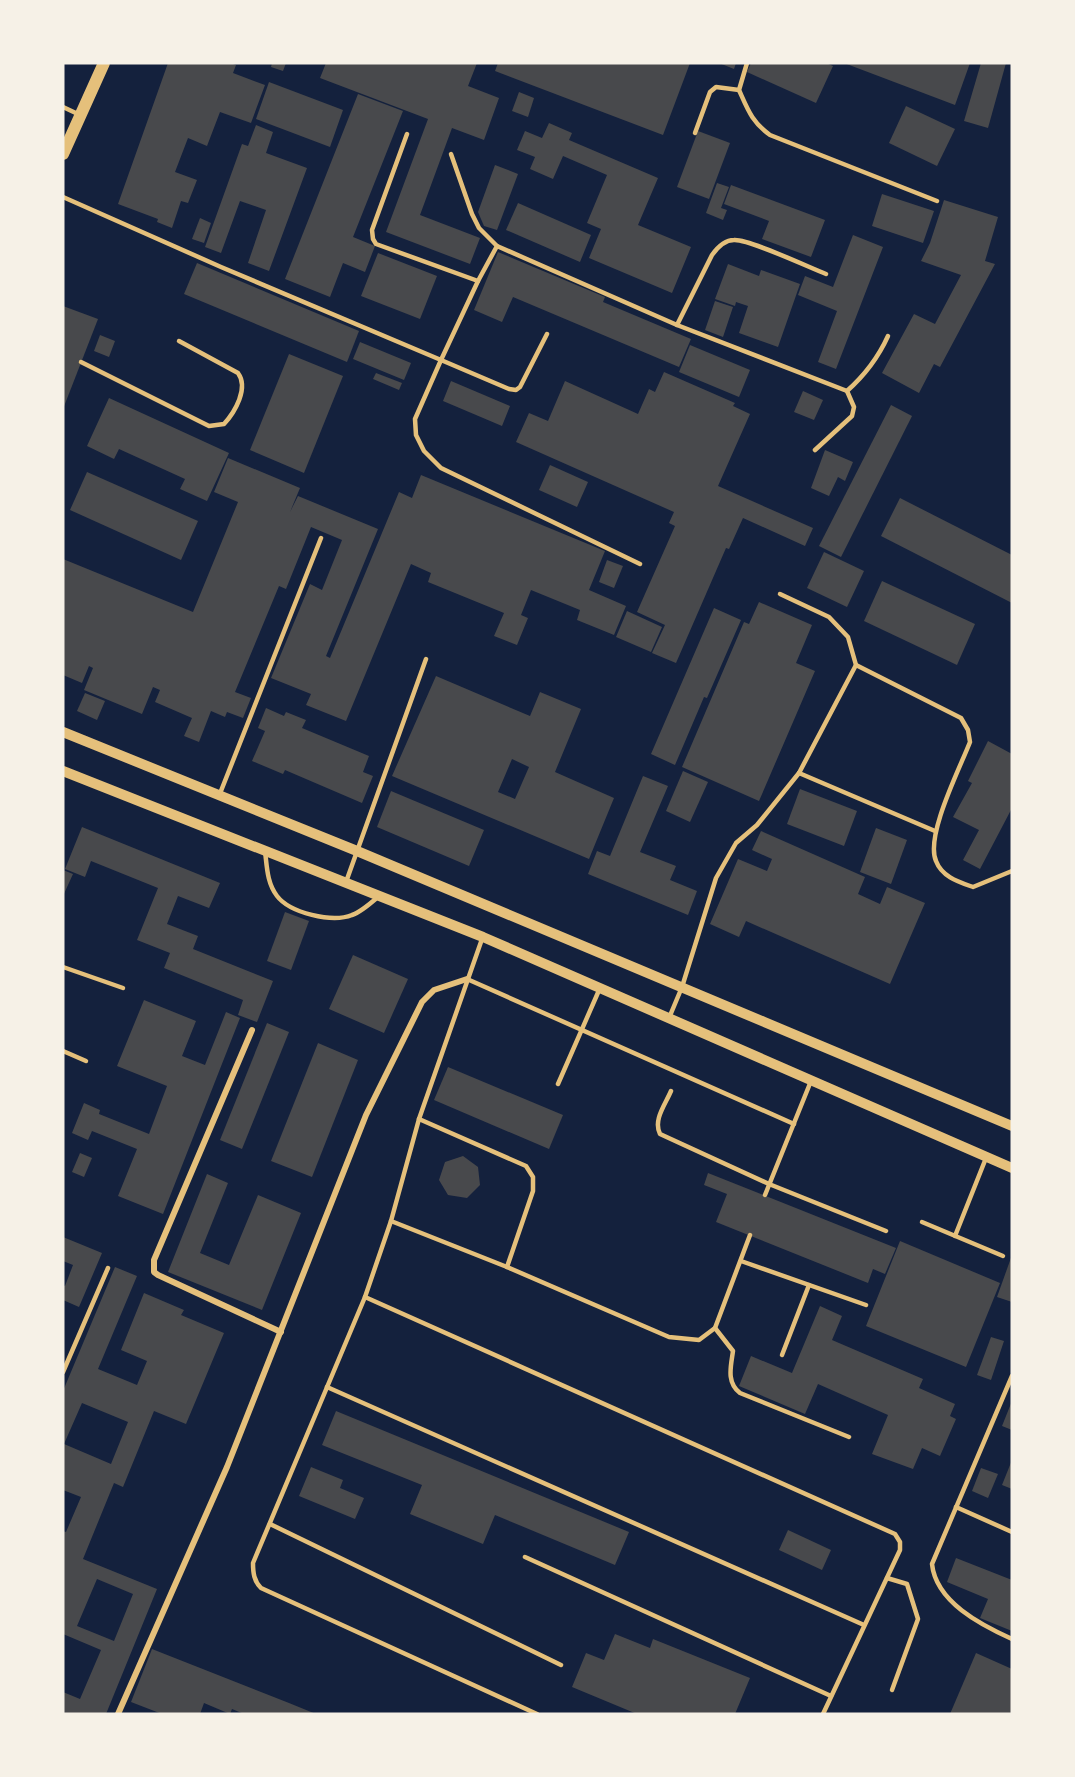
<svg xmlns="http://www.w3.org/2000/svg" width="1075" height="1777" font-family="'Open Sans',sans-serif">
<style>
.building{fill:#48494c;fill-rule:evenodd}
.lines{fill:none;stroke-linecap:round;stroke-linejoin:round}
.service{stroke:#e5c07b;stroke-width:4.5}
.minor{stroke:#e5c07b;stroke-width:6}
.tertiary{stroke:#e5c07b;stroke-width:10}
.secondary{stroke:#e5c07b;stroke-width:12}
</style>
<rect width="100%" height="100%" fill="#14213d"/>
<g class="building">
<polygon points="168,63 230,63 236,65 233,73 265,85 251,123 220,112 207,146 188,138 175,172 197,180 188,203 181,201 172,228 157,222 158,219 118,204"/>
<polygon points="272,63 286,63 283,71 271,67"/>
<polygon points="326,63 477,63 468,86 499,98 484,140 452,128 420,215 480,238 470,264 386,232 428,119 320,78"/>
<polygon points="498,63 690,63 663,135 495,71"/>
<polygon points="719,63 736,63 734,69"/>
<polygon points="751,63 826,63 833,66 816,103 747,72"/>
<polygon points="844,63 970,63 955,105"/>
<polygon points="981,63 1006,63 988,128 964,121"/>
<polygon points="269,82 343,110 330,147 256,119"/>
<polygon points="519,92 534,98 528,117 512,111"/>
<polygon points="358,94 403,111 353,237 375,246 365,272 343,263 330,297 285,279"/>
<polygon points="906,106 955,129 937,166 889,143"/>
<polygon points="549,123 572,133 569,140 658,178 638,225 691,247 672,293 589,258 601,229 587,223 607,175 563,156 553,179 530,169 535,157 517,150 525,131 542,138"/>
<polygon points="256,125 273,132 266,153 307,168 269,271 248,263 266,210 240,201 221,253 205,247 242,144 248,146"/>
<polygon points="698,131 730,143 709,199 677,187"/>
<polygon points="495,165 518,174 497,230 484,226 478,212"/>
<polygon points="717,183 729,187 721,208 727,210 723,220 706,213"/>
<polygon points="731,185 825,220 811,257 762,239 769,221 724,204"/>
<polygon points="882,194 934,211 923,243 872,226"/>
<polygon points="944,200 998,217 985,261 995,264 940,367 934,364 919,393 882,373 914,314 935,324 961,275 921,261 930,243"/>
<polygon points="518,203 591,235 580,262 506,230"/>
<polygon points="200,218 211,223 204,243 192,239"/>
<polygon points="853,235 883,247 836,369 818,362 837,311 798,295 805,276 833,287"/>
<polygon points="498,252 605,297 603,302 691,339 679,367 513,297 502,322 474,310"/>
<polygon points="378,253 437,276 420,319 361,296"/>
<polygon points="197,263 359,331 347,362 184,294"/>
<polygon points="728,264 759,276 761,270 800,284 778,347 739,333 748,306 736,302 735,306 715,299"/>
<polygon points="715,301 733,307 723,337 705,330"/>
<polygon points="63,306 98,319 63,409"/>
<polygon points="100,335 115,341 109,357 94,351"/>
<polygon points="360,342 411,363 404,380 353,359"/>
<polygon points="690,345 750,370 739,397 679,372"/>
<polygon points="289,354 343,376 304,473 250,450"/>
<polygon points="664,372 735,403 733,406 750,414 718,486 813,528 805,546 743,518 729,549 726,548 676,663 652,653 665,625 637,612 675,526 669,523 674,512 516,442 529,413 548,421 565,381 638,414 649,389 655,392"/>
<polygon points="376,373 402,383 399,390 373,379"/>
<polygon points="451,381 510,406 502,426 443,401"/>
<polygon points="803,391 823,400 814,420 794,412"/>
<polygon points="109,398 229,453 207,501 180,489 185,479 119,449 114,459 87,446"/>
<polygon points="891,405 912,416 841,557 819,546"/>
<polygon points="825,450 853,462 845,481 838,477 829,496 811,488"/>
<polygon points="228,458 300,488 290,512 298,496 378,529 326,656 330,658 399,492 412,498 421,475 605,551 589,590 626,606 614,635 577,620 580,610 531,590 521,615 528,618 517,645 494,636 504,613 428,582 431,573 411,564 346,721 306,705 311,694 271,678 310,584 322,590 342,540 311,527 286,589 279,586 235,692 251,698 243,718 227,712 225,717 211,711 199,742 184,736 192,718 155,702 160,690 153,687 142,714 84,690 93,668 89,666 82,683 63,675 63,559 193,612 238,502 214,492"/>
<polygon points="550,465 588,482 577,507 539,490"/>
<polygon points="87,472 198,521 181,560 70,510"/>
<polygon points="900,498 1012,555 1012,603 881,536"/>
<polygon points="824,552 864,571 847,607 807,588"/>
<polygon points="607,560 623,566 614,588 599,582"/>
<polygon points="882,581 975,624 957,665 864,621"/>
<polygon points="759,602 812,625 796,663 815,671 759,801 682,767 744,622 749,624"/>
<polygon points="714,608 741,620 707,698 704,697 675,765 651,754"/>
<polygon points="627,611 662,627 651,652 616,637"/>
<path d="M 436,676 L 530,716 L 540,692 L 581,709 L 555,772 L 614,798 L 589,859 L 392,776 ZM 512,759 L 529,767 L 515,799 L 498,792 Z"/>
<polygon points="85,693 105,701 97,720 77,711"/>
<polygon points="266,708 284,716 286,712 306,720 302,728 369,756 363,772 373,776 362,803 285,770 283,774 252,761 265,731 258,728"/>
<polygon points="988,741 1012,754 1012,808 980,869 963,860 979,830 953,817 972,783 968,781"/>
<polygon points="683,771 708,782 690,822 666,811"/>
<polygon points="643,776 668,786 640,852 676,866 670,880 697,891 688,915 588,874 597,851 610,856"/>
<polygon points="800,789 857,811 844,846 787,824"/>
<polygon points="391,791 484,830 469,866 377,827"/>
<polygon points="82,827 220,883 209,908 178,896 167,924 198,936 193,949 273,981 257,1022 238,1015 243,1000 164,968 170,953 137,940 158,888 91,861 85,877 65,869"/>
<polygon points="876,828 907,840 891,884 860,872"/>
<polygon points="761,831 865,877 858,894 880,904 887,887 925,903 890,984 746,921 739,937 710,924 738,859 767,871 772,859 752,850"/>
<polygon points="63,870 73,874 63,896"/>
<polygon points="285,912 309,921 291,970 267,961"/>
<polygon points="353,955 408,979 384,1033 329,1009"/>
<polygon points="144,1000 196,1021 182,1056 205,1065 226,1012 240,1018 163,1214 118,1196 137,1149 92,1131 88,1140 72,1133 84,1103 100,1110 99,1114 149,1134 167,1086 117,1066"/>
<polygon points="267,1023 289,1032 242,1149 220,1140"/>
<polygon points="318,1043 358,1060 312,1177 271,1161"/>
<polygon points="448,1067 563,1115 549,1149 434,1100"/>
<polygon points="80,1153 92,1158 84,1177 72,1172"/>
<polygon points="463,1156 478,1167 480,1185 467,1198 448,1195 439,1180 445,1162"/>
<polygon points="708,1173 896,1248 885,1274 873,1269 868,1283 716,1222 727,1194 704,1185"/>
<polygon points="207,1174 228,1183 200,1253 229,1265 258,1195 301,1213 262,1310 168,1272"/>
<polygon points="63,1237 102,1253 79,1307 63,1300 63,1285 65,1286 73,1265 63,1261"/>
<polygon points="900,1241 1000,1283 966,1367 866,1326"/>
<polygon points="1012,1255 1012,1302 997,1297"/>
<path d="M 115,1267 L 137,1276 L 98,1369 L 137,1385 L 147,1361 L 121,1350 L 144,1293 L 184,1310 L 181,1315 L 224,1333 L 186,1424 L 154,1411 L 123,1487 L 114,1483 L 83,1559 L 157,1589 L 106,1714 L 63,1714 L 63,1692 L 80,1699 L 101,1650 L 63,1634 L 63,1531 L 66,1532 L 81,1497 L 63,1490 L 63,1391 ZM 82,1403 L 128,1422 L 111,1464 L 64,1444 ZM 97,1579 L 133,1594 L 114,1641 L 77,1626 Z"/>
<polygon points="820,1306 842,1316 832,1340 923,1379 919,1388 955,1404 950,1416 956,1419 940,1456 922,1448 913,1469 872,1454 888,1415 818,1384 805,1414 739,1386 751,1356 792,1373"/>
<polygon points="991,1337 1004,1341 991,1380 977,1375"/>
<polygon points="1012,1401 1012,1430 1002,1426"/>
<polygon points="336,1411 629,1532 615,1565 495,1515 483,1544 410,1514 422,1485 322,1445"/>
<polygon points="1012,1460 1012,1489 1002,1485"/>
<polygon points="311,1467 343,1480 340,1488 364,1498 355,1519 299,1496"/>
<polygon points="981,1468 998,1474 988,1498 972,1491"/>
<polygon points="788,1530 831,1550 822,1570 779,1550"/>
<polygon points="956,1558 1012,1580 1012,1631 980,1618 988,1599 947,1582"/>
<polygon points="615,1634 650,1648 653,1639 750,1678 735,1714 637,1714 572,1687 586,1653 604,1660"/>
<polygon points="152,1649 289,1703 316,1714 244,1714 232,1709 230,1714 204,1703 200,1714 162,1714 131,1702"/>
<polygon points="976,1653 1012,1669 1012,1714 950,1714"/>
</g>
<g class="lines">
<g class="service">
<path d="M 747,63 L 739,90 C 748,110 752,122 770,135 L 937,201"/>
<polyline points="63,107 80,115"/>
<polyline points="695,133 710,92 716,87 739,90"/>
<polyline points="407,134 372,230 373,239 376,244 478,281"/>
<polyline points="451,154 472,214 479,228 497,246"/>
<polyline points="63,197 221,267 441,360 478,281 497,246 677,325 847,391 854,407 852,416 815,450"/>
<path d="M 677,325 L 712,255 C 717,248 724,240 734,240 C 749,239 808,267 826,274"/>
<polyline points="547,334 520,387 516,390 509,389 441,360 415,419 416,435 424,451 441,468 640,564"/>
<path d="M 81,362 L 209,426 L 224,424 C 235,412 249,388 238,373 L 179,341"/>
<path d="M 847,391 C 865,375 878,358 888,336"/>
<polyline points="780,594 829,617 848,637 856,665"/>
<polyline points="799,773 935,831"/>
<polyline points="219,796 321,538"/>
<path d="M 265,851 C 267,867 267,883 277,896 C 290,913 332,923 352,915 C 361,912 371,903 379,896"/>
<polyline points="346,882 426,659"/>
<path d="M 482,939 L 419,1119 L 391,1221 L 365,1297 L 253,1563 C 253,1573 254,1581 261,1588 L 537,1714"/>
<polyline points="63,967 123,988"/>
<polyline points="467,979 794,1124"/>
<path d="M 669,1018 L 682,987 L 716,878 L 736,843 L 757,825 L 799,773 L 856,665 L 961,718 L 968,730 L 970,742 C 960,768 925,836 936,861 C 942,877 959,882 973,887 L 1012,871"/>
<polyline points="63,1051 86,1061"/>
<polyline points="558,1084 600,988"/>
<path d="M 671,1091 C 665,1105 653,1120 660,1134 L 769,1184 L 886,1231"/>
<polyline points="419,1119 526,1166 533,1177 533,1191 507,1267"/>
<polyline points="765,1195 811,1081"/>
<polyline points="391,1221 507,1267 669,1337 699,1340 715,1328 750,1235"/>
<polyline points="922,1222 1003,1256"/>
<polyline points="955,1236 986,1158"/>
<polyline points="741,1261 866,1305"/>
<polyline points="365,1297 895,1534 900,1542 900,1550 823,1714"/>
<path d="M 715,1328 L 733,1351 C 731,1366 726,1382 740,1393 L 849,1437"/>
<polyline points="782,1355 809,1285"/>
<polyline points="63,1372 108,1268"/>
<path d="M 1012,1376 L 932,1564 C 936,1602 981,1625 1012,1639"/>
<polyline points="327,1387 864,1625"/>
<polyline points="956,1507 1012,1532"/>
<polyline points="270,1524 561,1665"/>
<polyline points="525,1557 831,1696"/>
<polyline points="887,1578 907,1584 918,1619 892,1690"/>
</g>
<g class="minor">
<polyline points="252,1030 154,1260 154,1272 158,1275 281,1332"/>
<polyline points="118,1714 227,1467 366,1115 422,1002 434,990 467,979"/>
</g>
<g class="tertiary">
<polyline points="63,732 357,851 1012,1126"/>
<polyline points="63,771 483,937 1012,1168"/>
</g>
<polyline class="secondary" points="63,154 104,63"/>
</g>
<rect width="1075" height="1777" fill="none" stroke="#f6f1e7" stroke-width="129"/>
</svg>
